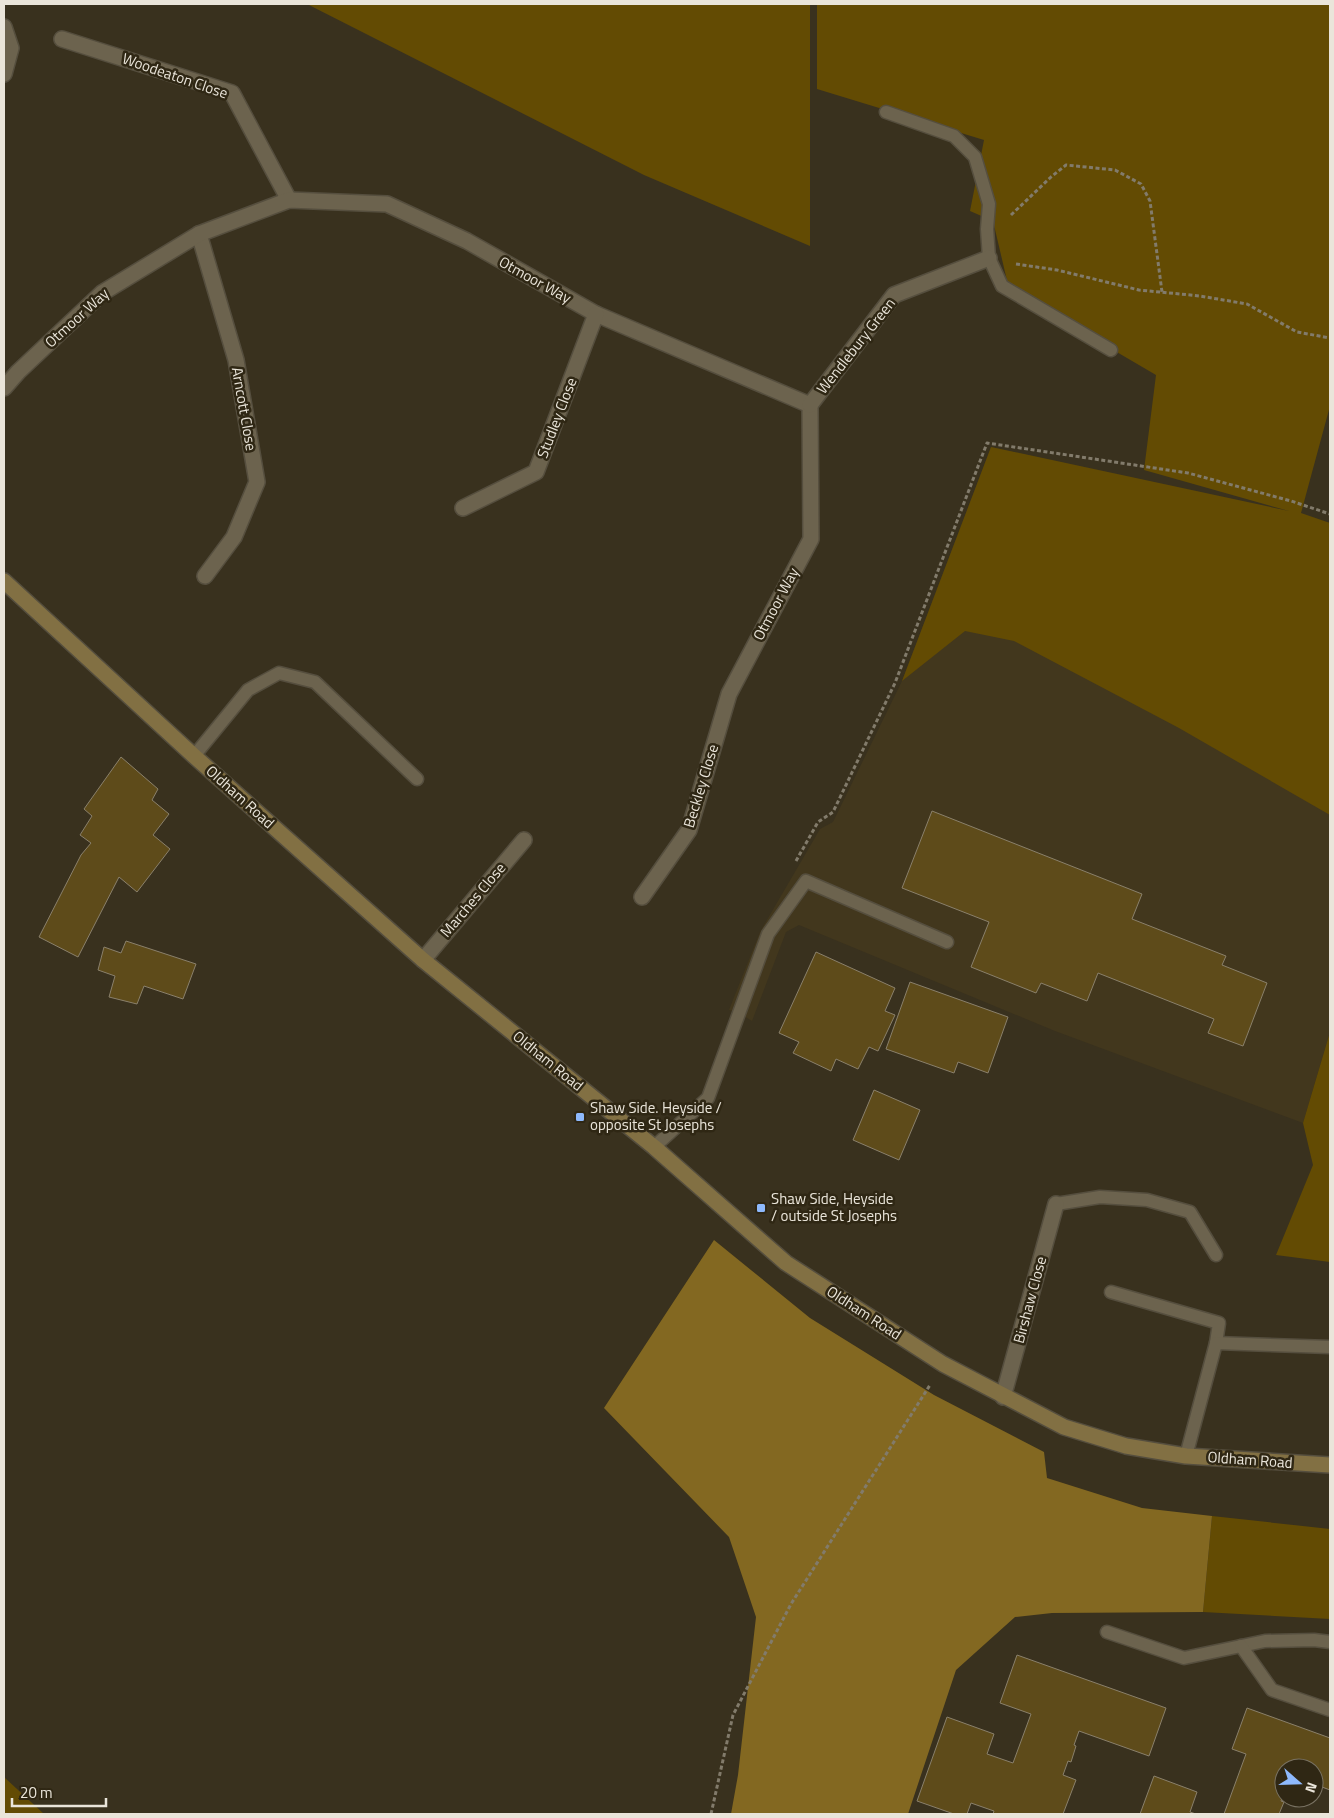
<svg xmlns="http://www.w3.org/2000/svg" width="1334" height="1818" font-family="'Titillium Web',sans-serif">
<style>
.built{fill:#42371d}
.green{fill:#634b03}
.forest{fill:#836821}
.building{fill:#5e4b1a;stroke:#8a806b}
.lines{fill:none;stroke-linecap:round;stroke-linejoin:round}
.lane-casing{stroke:#554e3e;stroke-width:15}
.street-casing{stroke:#554e3e;stroke-width:18}
.secondary-casing{stroke:#554e3e;stroke-width:18}
.path{stroke:#827b6b;stroke-width:3;stroke-dasharray:4 2.5;stroke-linecap:butt}
.lane{stroke:#6c634e;stroke-width:12}
.street{stroke:#6c634e;stroke-width:15}
.secondary{stroke:#827043;stroke-width:15}
.poi-dot{fill:#8eb9fc;stroke:#2f2714;stroke-width:2}
.labels{text-anchor:middle;stroke-width:5;stroke-linejoin:round;paint-order:stroke}
.street-label{font-size:15px;fill:#eae5da;stroke:#2f2714}
.poi-label{font-size:15px;fill:#eae5da;stroke:#2f2714;text-anchor:start}
</style>
<rect width="100%" height="100%" fill="#39311e"/>
<polygon class="built" points="991,447 1330,523 1330,1032 1303,1123 1055,1031 799,925 786,932 752,1021 739,1013 729,1010 760,932 820,829 833,822 902,681"/>
<g class="green">
<polygon points="307,4 810,4 810,246 644,175"/>
<polygon points="817,4 1330,4 1330,406 1301,513 1330,523 1330,815 1179,728 1014,641 965,631 902,681 991,447 1289,511 1144,470 1156,375 1009,289 993,221 970,211 984,140 817,89"/>
<polygon points="1330,1032 1330,1262 1276,1255 1313,1165 1303,1123"/>
<polygon points="1212,1516 1330,1529 1330,1619 1203,1612"/>
<polygon points="4,1777 44,1814 4,1814"/>
</g>
<polygon class="forest" points="714,1240 810,1318 934,1395 1044,1452 1047,1478 1142,1508 1212,1516 1203,1612 1052,1613 1015,1617 956,1670 908,1814 731,1814 738,1775 756,1617 729,1537 604,1408"/>
<g class="building">
<polygon points="121,757 158,789 152,800 169,814 153,835 170,849 137,892 119,877 78,957 39,937 81,855 91,843 80,835 92,816 84,809"/>
<polygon points="932,811 1142,894 1132,919 1226,956 1222,965 1267,983 1243,1046 1208,1033 1214,1019 1098,973 1087,1001 1041,983 1036,993 971,967 989,922 902,888"/>
<polygon points="126,941 196,964 183,999 144,986 137,1004 109,997 115,976 98,970 104,947 121,953"/>
<polygon points="816,952 895,988 885,1011 895,1015 878,1051 869,1047 858,1069 836,1059 831,1071 793,1053 799,1042 779,1033"/>
<polygon points="910,982 1008,1017 988,1073 958,1062 954,1073 886,1049"/>
<polygon points="874,1090 920,1110 899,1160 853,1140"/>
<polygon points="1017,1655 1166,1708 1149,1756 1079,1731 1074,1745 1076,1746 1071,1762 1068,1761 1063,1775 1076,1780 1063,1814 993,1814 994,1811 971,1803 967,1814 954,1814 917,1801 947,1717 994,1734 987,1754 1013,1763 1031,1714 1000,1703"/>
<polygon points="1247,1708 1330,1738 1330,1790 1314,1784 1314,1768 1284,1768 1284,1792 1281,1801 1284,1802 1279,1814 1224,1814 1246,1754 1232,1749"/>
<polygon points="1154,1776 1197,1792 1190,1812 1196,1814 1140,1814"/>
</g>
<g class="lines">
<defs>
<g id="lane">
<polyline points="886,112 954,136 975,157 989,204 987,229 989,258 1002,286 1111,350"/>
<polyline points="194,756 248,690 279,673 315,682 417,779"/>
<polyline points="654,1147 708,1098 768,934 806,881 947,942"/>
<polyline points="1056,1204 1100,1197 1147,1200 1190,1212 1216,1255"/>
<polyline points="1111,1292 1219,1323 1216,1343"/>
<polyline points="1186,1456 1216,1343 1330,1347"/>
<polyline points="1107,1632 1184,1658 1265,1641 1314,1640 1330,1642"/>
<polyline points="1241,1646 1272,1690 1330,1710"/>
</g>
<g id="street">
<polyline points="4,27 11,48 4,74"/>
<polyline points="62,39 232,93 289,200"/>
<polyline points="199,234 236,360 257,482 234,537 205,576"/>
<polyline points="4,388 18,372 102,293 199,234 289,200 387,204 467,241 596,314 810,405 811,539 729,694 689,830 642,897"/>
<polyline points="810,405 894,295 989,258"/>
<polyline points="463,508 536,472 596,314"/>
<polyline points="423,960 524,840"/>
<polyline points="1003,1397 1056,1204"/>
</g>
<polyline id="secondary" points="4,581 194,756 423,960 654,1147 786,1263 943,1364 1064,1427 1126,1446 1186,1456 1330,1465"/>
</defs>
<use href="#lane" class="lane-casing"/>
<use href="#street" class="street-casing"/>
<use href="#secondary" class="secondary-casing"/>
<g class="path">
<polyline points="1011,215 1051,177 1066,165 1115,170 1141,184 1150,201 1162,292"/>
<polyline points="1016,264 1057,270 1139,290 1200,296 1247,304 1297,332 1330,338"/>
<polyline points="796,861 818,822 833,812 895,683 987,443 1188,473 1291,501 1330,514"/>
<polyline points="711,1814 733,1715 791,1604 930,1385"/>
</g>
<use href="#lane" class="lane"/>
<use href="#street" class="street"/>
<use href="#secondary" class="secondary"/>
</g>
<g class="poi-dot">
<rect x="575" y="1112" width="10" height="10" rx="2.5"/>
<rect x="756" y="1203" width="10" height="10" rx="2.5"/>
</g>
<g class="labels">
<g class="street-label">
<text transform="translate(175 76) rotate(19)" y="5">Woodeaton Close</text>
<text transform="translate(535 280) rotate(29)" y="5">Otmoor Way</text>
<text transform="translate(77 318) rotate(-42)" y="5">Otmoor Way</text>
<text transform="translate(856 346) rotate(-52)" y="5">Wendlebury Green</text>
<text transform="translate(244 409) rotate(80)" y="5">Arncott Close</text>
<text transform="translate(557 418) rotate(-69)" y="5">Studley Close</text>
<text transform="translate(776 604) rotate(-62)" y="5">Otmoor Way</text>
<text transform="translate(701 786) rotate(-73)" y="5">Beckley Close</text>
<text transform="translate(240 797) rotate(42)" y="5">Oldham Road</text>
<text transform="translate(473 900) rotate(-50)" y="5">Marches Close</text>
<text transform="translate(548 1061) rotate(39)" y="5">Oldham Road</text>
<text transform="translate(1030 1300) rotate(-75)" y="5">Birshaw Close</text>
<text transform="translate(864 1313) rotate(33)" y="5">Oldham Road</text>
<text transform="translate(1250 1460) rotate(4)" y="5">Oldham Road</text>
</g>
<g class="poi-label">
<text x="590" y="1113">Shaw Side. Heyside /<tspan x="590" dy="17">opposite St Josephs</tspan></text>
<text x="771" y="1204">Shaw Side, Heyside<tspan x="771" dy="17">/ outside St Josephs</tspan></text>
</g>
</g>
<rect width="1334" height="1818" fill="none" stroke="#eae5da" stroke-width="10"/>
<g transform="translate(1299 1783) rotate(110)"><circle r="24" fill="#2f2714" stroke="#7a7363"/>
<path d="M0-4L9 19L0 12L-9 19Z" fill="#8eb9fc"/>
<text y="-8" font-size="14" font-weight="bold" text-anchor="middle" fill="#eae5da">N</text>
</g>
<path d="M12 1798v8h94v-8" fill="none" stroke="#eae5da" stroke-width="2.5"/>
<text x="20" y="1798" font-size="15" fill="#eae5da" stroke="#2f2714" stroke-width="4" paint-order="stroke">20 m</text>
</svg>
